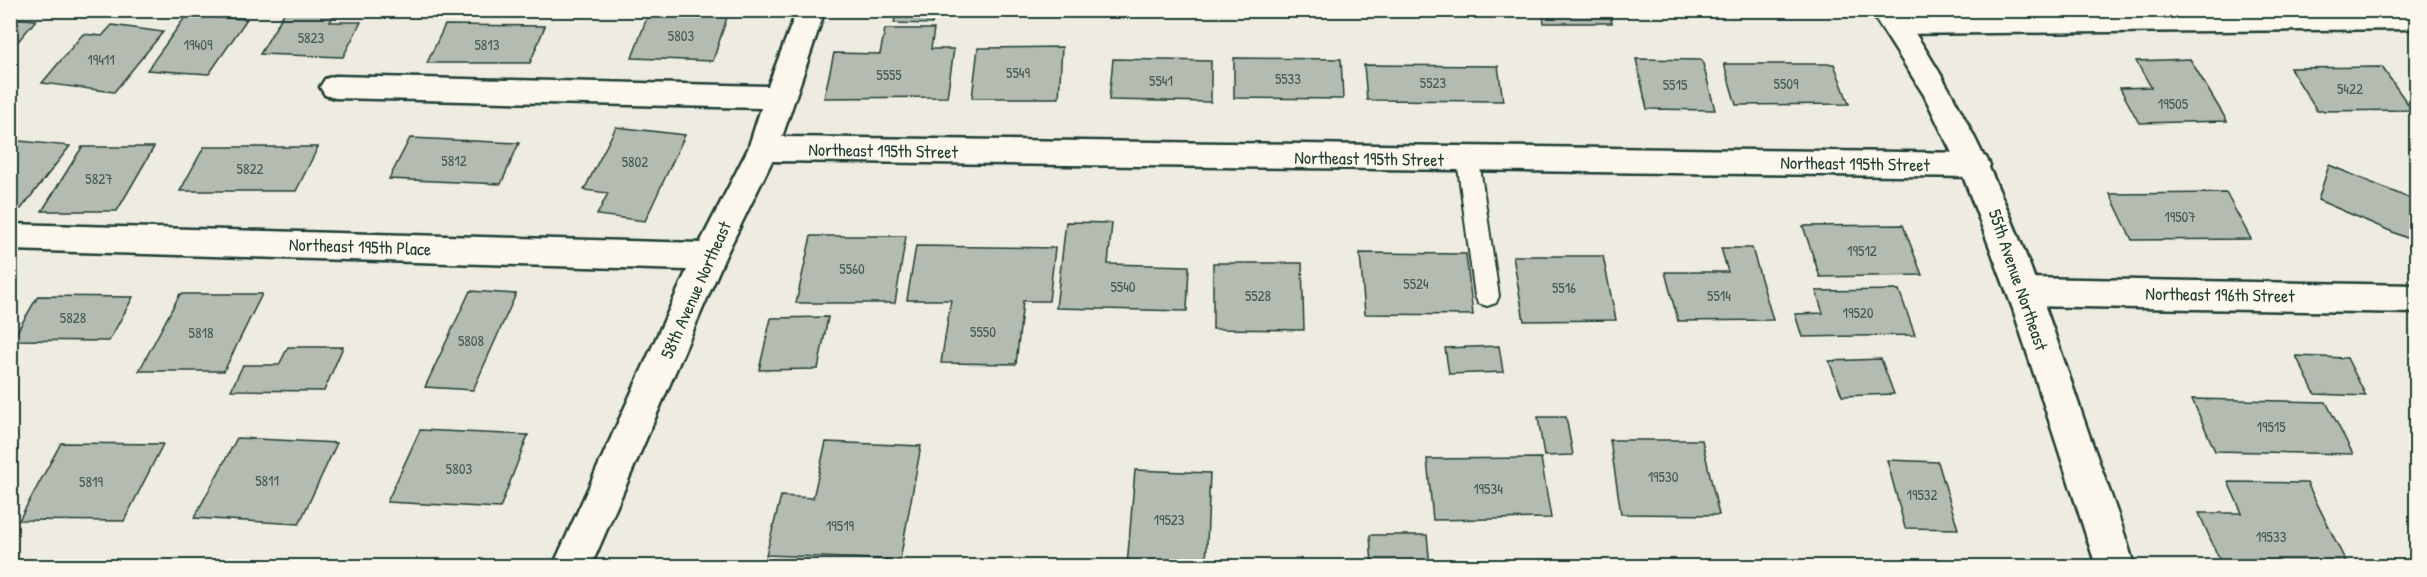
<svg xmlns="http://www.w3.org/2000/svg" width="2427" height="577" font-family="'Patrick Hand',sans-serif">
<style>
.building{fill:#b4bbb0;stroke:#1f3d34;stroke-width:1.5}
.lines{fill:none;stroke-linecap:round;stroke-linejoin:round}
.service-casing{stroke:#1f3d34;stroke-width:4}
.minor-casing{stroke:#1f3d34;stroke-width:5}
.secondary-casing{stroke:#1f3d34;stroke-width:5}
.service{fill:#fbf7ec;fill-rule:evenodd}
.minor{fill:#fbf7ec;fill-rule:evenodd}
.secondary{fill:#fbf7ec;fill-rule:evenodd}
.labels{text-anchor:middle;stroke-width:4.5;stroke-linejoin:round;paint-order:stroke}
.number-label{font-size:15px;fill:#445c53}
.street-label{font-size:18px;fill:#1f3d34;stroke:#fbf7ec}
</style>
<rect width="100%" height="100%" fill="#eeece1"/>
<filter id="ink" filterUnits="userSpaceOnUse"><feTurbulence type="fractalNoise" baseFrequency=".0167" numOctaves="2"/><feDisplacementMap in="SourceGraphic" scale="12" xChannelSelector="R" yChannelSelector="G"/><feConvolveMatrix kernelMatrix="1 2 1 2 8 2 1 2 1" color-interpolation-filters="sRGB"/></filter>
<g filter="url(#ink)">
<g class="building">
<polygon points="10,10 18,10 11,18 36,20 10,51"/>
<polygon points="286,10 336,10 330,22 361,22 343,57 260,54"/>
<polygon points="897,10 934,10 932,24 894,23"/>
<polygon points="1058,10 1096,10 1096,16 1058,14"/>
<rect x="1400" y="10" width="50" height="2"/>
<polygon points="1542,10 1609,10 1612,23 1544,23"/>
<polygon points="1725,10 1743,10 1744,16 1725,14"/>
<polygon points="649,12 728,14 713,61 632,58"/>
<polygon points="186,16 247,19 209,74 147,70"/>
<polygon points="112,25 163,32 114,92 42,83 83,34 102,36"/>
<polygon points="445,25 545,26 530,63 427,63"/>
<polygon points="885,29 934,29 931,49 954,49 947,97 824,98 834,53 880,54"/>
<polygon points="1062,47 1059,98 972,98 978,48"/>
<polygon points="1234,58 1341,59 1343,99 1234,98"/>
<polygon points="1113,59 1211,61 1211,102 1109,100"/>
<polygon points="1636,59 1702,60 1715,110 1647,109"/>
<polygon points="2190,59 2227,121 2139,123 2120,88 2151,87 2136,61"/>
<polygon points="1724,64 1834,64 1849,104 1736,105"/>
<polygon points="1364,65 1498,66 1503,101 1367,100"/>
<polygon points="2382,67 2412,110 2317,111 2290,68"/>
<polygon points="616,127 685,135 645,221 597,215 608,193 584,190"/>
<polygon points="410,138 519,143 501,184 389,179"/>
<polygon points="10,140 70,146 21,209 10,207"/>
<polygon points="82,147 154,147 117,211 42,211"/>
<polygon points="204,147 318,147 296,191 180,191"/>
<polygon points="2329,165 2416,201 2416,242 2318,200"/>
<polygon points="2226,193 2251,239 2132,240 2110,194"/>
<polygon points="1066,222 1112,223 1108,264 1189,266 1187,311 1056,308"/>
<polygon points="1903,225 1922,275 1820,277 1803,226"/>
<polygon points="811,236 906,236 895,303 796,303"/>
<polygon points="916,246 1055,248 1049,301 1023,301 1016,364 941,363 951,300 907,300"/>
<polygon points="1721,248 1752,248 1773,320 1678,321 1665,272 1728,272"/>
<polygon points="1360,253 1466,254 1473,315 1365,314"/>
<polygon points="1513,256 1603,256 1616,320 1524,321"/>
<polygon points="1213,263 1302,263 1304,330 1213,329"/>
<polygon points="1899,290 1915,335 1802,337 1795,314 1823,313 1816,291"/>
<polygon points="470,291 516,294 473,390 425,387"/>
<polygon points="180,294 262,294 224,371 139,371"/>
<polygon points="38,296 133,297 109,341 12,340"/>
<polygon points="828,317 818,369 759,370 771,318"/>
<polygon points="1499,346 1503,372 1449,374 1445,348"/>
<polygon points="288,347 343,347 324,391 231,390 243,365 279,365"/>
<polygon points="2296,356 2347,358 2366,396 2315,394"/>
<polygon points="1881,359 1894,394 1842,396 1829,361"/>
<polygon points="2192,399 2326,402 2353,454 2215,451"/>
<polygon points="1538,417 1566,417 1573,455 1544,456"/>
<polygon points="420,430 528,435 500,508 387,502"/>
<polygon points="237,438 337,443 299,524 194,518"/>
<polygon points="1610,440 1702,440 1719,515 1621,514"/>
<polygon points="826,442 921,446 900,560 766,555 781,496 813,498"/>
<polygon points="61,443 163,444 124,521 19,520"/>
<polygon points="1541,458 1551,518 1433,520 1427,459"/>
<polygon points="1887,460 1938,462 1958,529 1905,528"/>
<polygon points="1135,470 1210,473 1206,566 1127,566"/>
<polygon points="2228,482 2307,483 2348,566 2268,566 2266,562 2220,561 2199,513 2242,513"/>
<polygon points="1370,535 1427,535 1430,566 1372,566"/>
</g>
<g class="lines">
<defs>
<polygon id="service" points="1468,151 1476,154 1479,160 1499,296 1496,303 1487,306 1478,303 1475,296 1457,160 1460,154"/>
<g id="minor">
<polygon points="797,10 825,10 782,137 1975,153 1986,157 1990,165 1986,173 1975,177 772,161 725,257 591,566 553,566 687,270 10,250 10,224 700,243 748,149 761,108 335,98 325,95 320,87 325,79 335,76 768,86"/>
<polygon points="2238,10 2416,10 2416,29 1894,34 1884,31 1880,24 1884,17 1894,14"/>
<polygon points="2024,278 2416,285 2416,313 2024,306 2012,302 2007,292 2012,282"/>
</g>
<path id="secondary" d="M 1870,10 L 1899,10 C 1986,132 2034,271 2081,411 C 2098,463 2120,514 2134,566 L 2096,566 L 2013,309 L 1963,176 L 1924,95 Z"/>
</defs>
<use href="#service" class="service-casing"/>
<use href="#minor" class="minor-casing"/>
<use href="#secondary" class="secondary-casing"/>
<use href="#service" class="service"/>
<use href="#minor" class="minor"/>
<use href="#secondary" class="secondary"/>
</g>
</g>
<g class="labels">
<g class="number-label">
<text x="681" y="41">5803</text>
<text x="311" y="43">5823</text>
<text x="198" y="50">19409</text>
<text x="487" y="50">5813</text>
<text x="101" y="65">19411</text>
<text x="1018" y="78">5549</text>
<text x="889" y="80">5555</text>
<text x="1288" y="84">5533</text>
<text x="1161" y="86">5541</text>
<text x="1433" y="88">5523</text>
<text x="1786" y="89">5509</text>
<text x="1675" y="90">5515</text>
<text x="2350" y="94">5422</text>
<text x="2173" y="109">19505</text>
<text x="454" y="166">5812</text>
<text x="635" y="167">5802</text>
<text x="250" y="174">5822</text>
<text x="99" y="184">5827</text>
<text x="2180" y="222">19507</text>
<text x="1862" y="256">19512</text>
<text x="852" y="274">5560</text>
<text x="1416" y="289">5524</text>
<text x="1123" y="292">5540</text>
<text x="1564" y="293">5516</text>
<text x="1258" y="301">5528</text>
<text x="1719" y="301">5514</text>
<text x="1858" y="318">19520</text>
<text x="73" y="323">5828</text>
<text x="983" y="337">5550</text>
<text x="201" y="338">5818</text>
<text x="471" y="346">5808</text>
<text x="2271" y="432">19515</text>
<text x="459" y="474">5803</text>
<text x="1663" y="482">19530</text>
<text x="267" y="486">5811</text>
<text x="91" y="487">5819</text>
<text x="1488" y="494">19534</text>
<text x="1922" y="500">19532</text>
<text x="1169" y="525">19523</text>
<text x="840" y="531">19519</text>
<text x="2271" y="542">19533</text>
</g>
<g class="street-label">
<text transform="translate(883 151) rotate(1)" y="6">Northeast 195th Street</text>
<text transform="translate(1369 159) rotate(1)" y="6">Northeast 195th Street</text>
<text transform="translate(1855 164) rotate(1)" y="6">Northeast 195th Street</text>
<text transform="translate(360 247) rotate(2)" y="6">Northeast 195th Place</text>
<text transform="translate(2018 280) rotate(71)" y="6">55th Avenue Northeast</text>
<text transform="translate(696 290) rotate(-66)" y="6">58th Avenue Northeast</text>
<text transform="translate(2220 295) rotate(1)" y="6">Northeast 196th Street</text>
</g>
</g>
<rect width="2427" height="577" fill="none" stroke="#fbf7ec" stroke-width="36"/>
<rect x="18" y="18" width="2391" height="541" fill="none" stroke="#1f3d34" stroke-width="2" filter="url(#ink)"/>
</svg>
